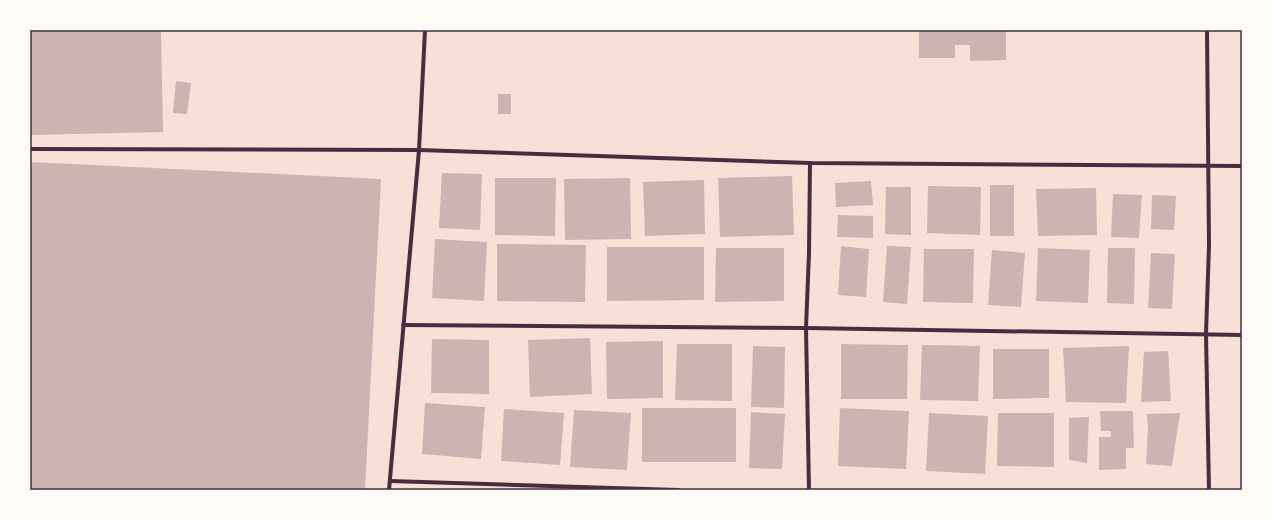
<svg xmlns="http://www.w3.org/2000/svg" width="1272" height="520" font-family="'IBM Plex Sans',sans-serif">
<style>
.building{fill:#ccb4b1}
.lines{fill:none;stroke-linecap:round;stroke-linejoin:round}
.minor{stroke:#4a2c40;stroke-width:4}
.neatline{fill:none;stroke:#4a2c40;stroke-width:1.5}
</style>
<rect width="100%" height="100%" fill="#f7e1d7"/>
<g class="building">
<polygon points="30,30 161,30 163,132 30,135"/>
<polygon points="919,30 1006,30 1006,60 970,61 970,45 955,45 955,58 919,58"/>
<polygon points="176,81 191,83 187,114 173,113"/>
<rect x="498" y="94" width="13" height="20"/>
<polygon points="30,162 381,179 365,490 30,490"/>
<polygon points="442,173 482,174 480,230 439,228"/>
<polygon points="792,176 794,235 720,237 718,178"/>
<polygon points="495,178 556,178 555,236 495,235"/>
<polygon points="630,178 631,239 565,240 564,179"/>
<polygon points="704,180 705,234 645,236 643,182"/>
<polygon points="871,181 873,205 836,207 835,183"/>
<rect x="990" y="185" width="24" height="51"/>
<polygon points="928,186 981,187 980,235 927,233"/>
<polygon points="886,187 911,187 911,235 885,234"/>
<polygon points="1096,188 1097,235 1038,236 1036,189"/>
<polygon points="1113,194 1142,195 1139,238 1111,237"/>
<polygon points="1152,195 1176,196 1174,230 1151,229"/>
<polygon points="838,215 873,216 873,238 837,237"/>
<polygon points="435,239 487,242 484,301 432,298"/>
<polygon points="497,244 586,245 585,302 497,301"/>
<polygon points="841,246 869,249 866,297 838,295"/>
<polygon points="887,246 911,247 907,304 883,302"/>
<polygon points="607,247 704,247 704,300 607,301"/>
<polygon points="716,248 784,248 784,301 715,302"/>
<polygon points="1038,248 1090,250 1088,303 1036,301"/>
<polygon points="1108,248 1135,248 1134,304 1107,303"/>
<polygon points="924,249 974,249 973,303 923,302"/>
<polygon points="992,250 1025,253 1021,307 988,305"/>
<polygon points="1151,253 1175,254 1172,309 1148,308"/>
<polygon points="590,338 592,394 530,397 528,340"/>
<polygon points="432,339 489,340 489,394 431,393"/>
<polygon points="663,341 663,398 607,399 606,342"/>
<polygon points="677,344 732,344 732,401 675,400"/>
<polygon points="841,344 908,345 907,399 841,399"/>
<polygon points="922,345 980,346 978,401 920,400"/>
<polygon points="753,346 785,347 784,408 751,407"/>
<polygon points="1129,346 1126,403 1066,402 1063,348"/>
<polygon points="993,349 1049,349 1049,398 993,399"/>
<polygon points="1168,351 1171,401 1141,402 1144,352"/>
<polygon points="425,403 485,407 481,459 422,454"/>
<rect x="642" y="408" width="94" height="54"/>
<polygon points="840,408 909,411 906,469 838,466"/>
<polygon points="504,409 564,413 560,465 501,461"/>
<polygon points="574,410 631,413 627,470 570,467"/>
<polygon points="1100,411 1133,411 1134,448 1126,448 1126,469 1099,470 1099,437 1111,437 1111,431 1101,431"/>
<polygon points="751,412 785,414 782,469 749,468"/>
<polygon points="929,413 988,416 985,474 926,471"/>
<polygon points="998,413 1054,413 1054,467 997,466"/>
<polygon points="1180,413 1172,466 1146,464 1148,428 1147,414"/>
<polygon points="1089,417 1087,463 1069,460 1069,418"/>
</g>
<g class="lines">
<g class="minor">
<polyline points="1207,30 1209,245 1206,334 1209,490"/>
<polyline points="30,149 419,150 810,163 1242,166"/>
<polyline points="403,325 806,328 1242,335"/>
<polyline points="390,481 678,490"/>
<polyline points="389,490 419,150 425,30"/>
<polyline points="809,490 806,328 809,253 810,163"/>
</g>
</g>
<rect width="1272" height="520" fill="none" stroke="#fffaf5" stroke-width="62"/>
<rect x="31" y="31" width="1210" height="458" class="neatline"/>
</svg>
